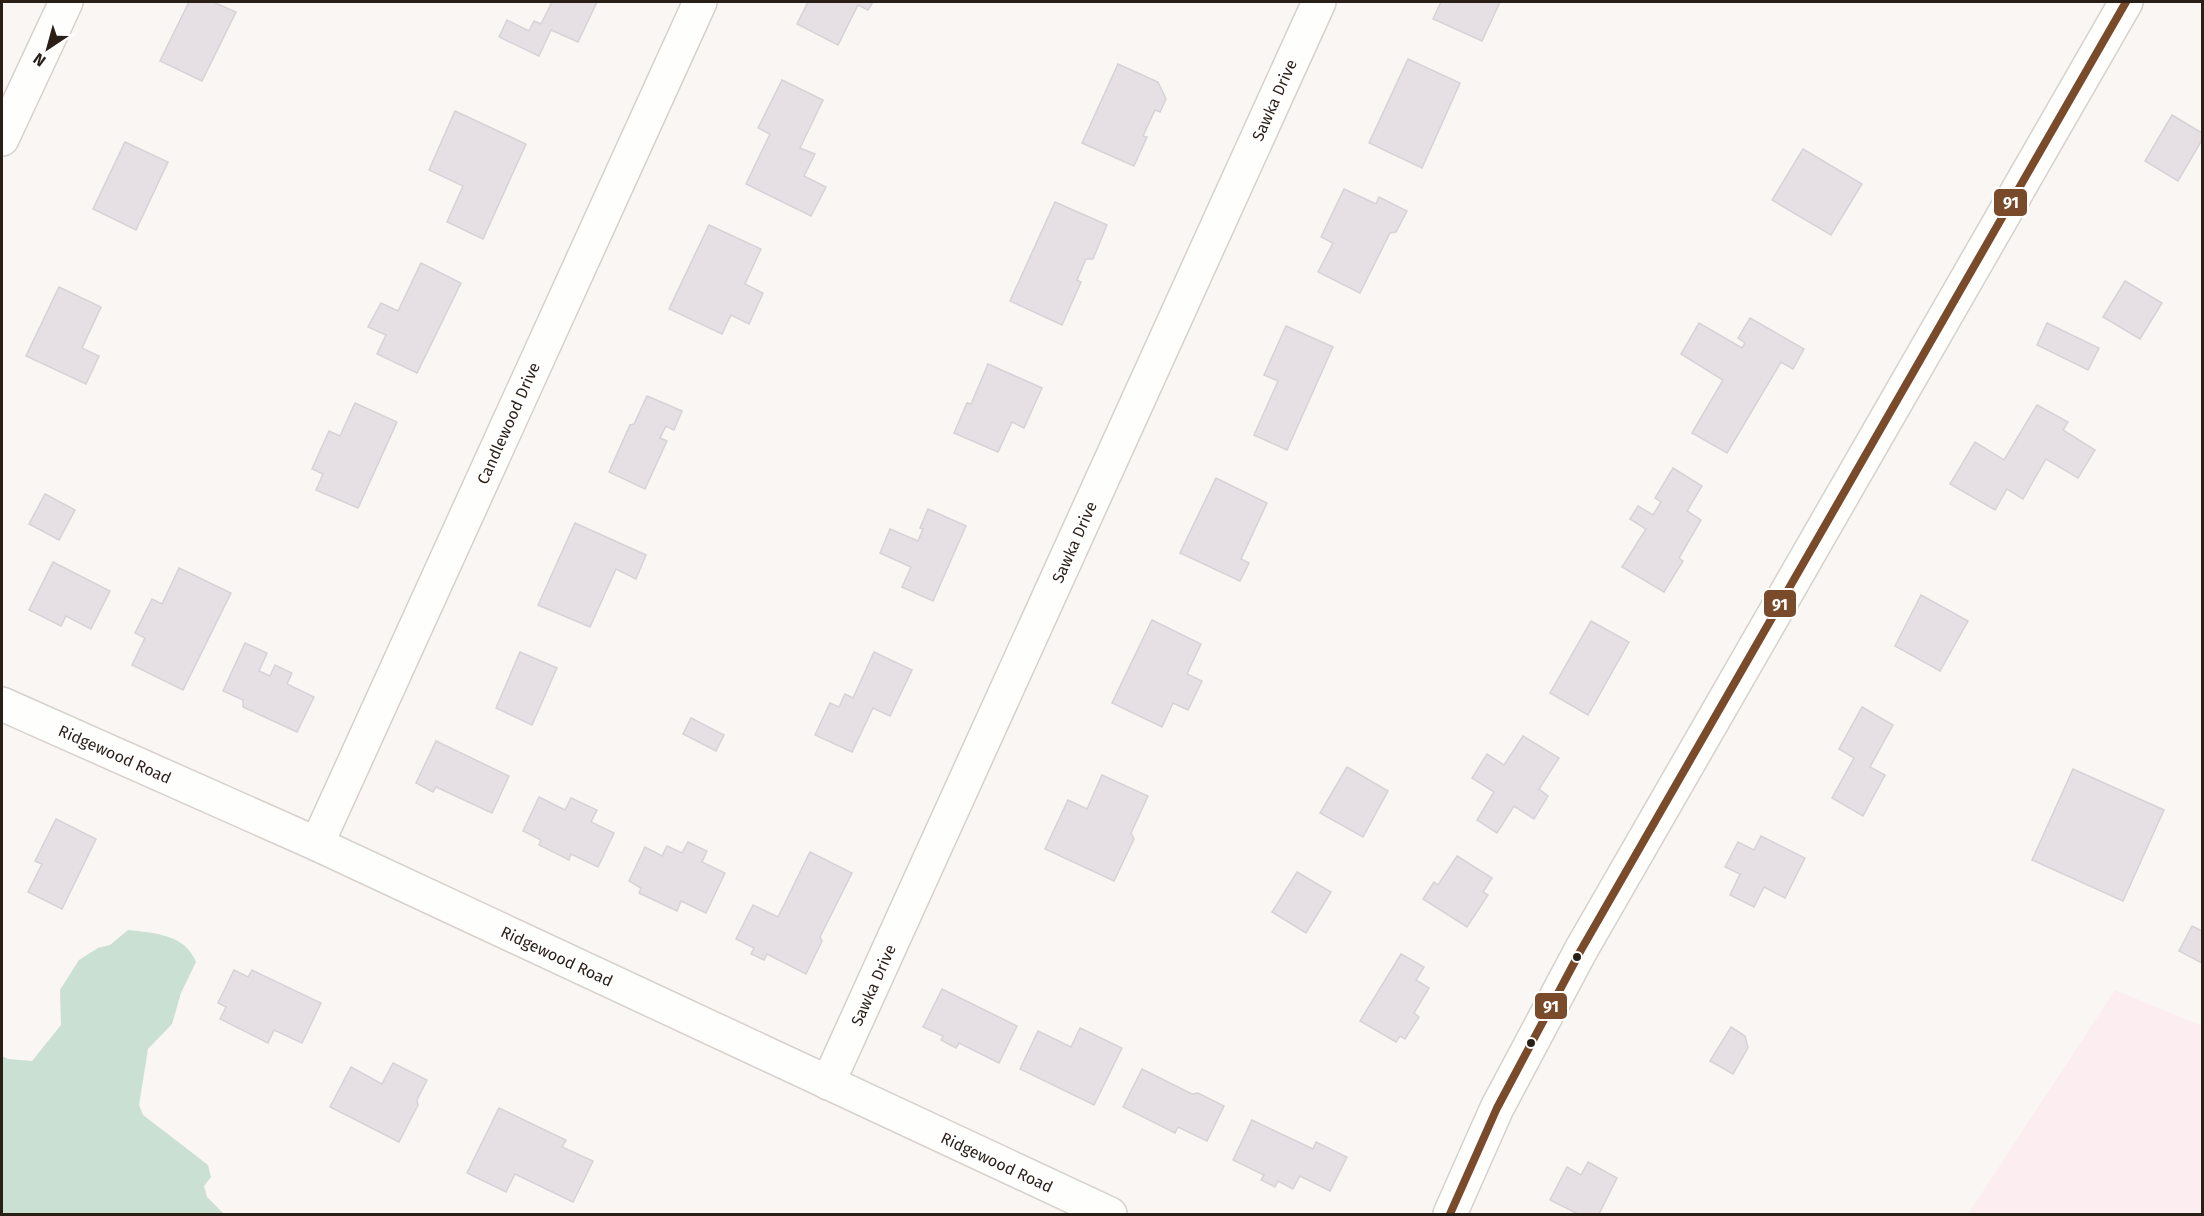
<svg xmlns="http://www.w3.org/2000/svg" width="2204" height="1216" font-family="'Fira Sans',sans-serif">
<style>
.commercial{fill:#fcedf0}
.forest{fill:#cae0d3}
.building{fill:#e6e0e5;stroke:#d7d2d6;stroke-width:1.5}
.lines{fill:none;stroke-linecap:round;stroke-linejoin:round}
.street-casing{stroke:#d7d1cc;stroke-width:36}
.secondary-casing{stroke:#d7d1cc;stroke-width:36}
.street{stroke:#fefefd;stroke-width:33}
.secondary{stroke:#fefefd;stroke-width:33}
.bus-1-casing{stroke:#fff;stroke-width:12}
.bus-1{stroke:#7a4b2a;stroke-width:8}
.bus-dot{fill:#291f17;stroke:#fff;stroke-width:2}
.labels{text-anchor:middle;stroke-width:4.5;stroke-linejoin:round;paint-order:stroke}
.street-label{font-size:16px;fill:#291f17;stroke:#fff}
.line-badge{stroke:#fff;stroke-width:2}
.badge-label{font-size:16px;text-anchor:middle;font-weight:bold;fill:#fff}
</style>
<rect width="100%" height="100%" fill="#f9f6f3"/>
<polygon class="commercial" points="2115,990 2202,1026 2202,1214 1968,1214"/>
<path class="forest" d="M 128,930 C 154,933 185,934 196,962 L 181,993 L 172,1024 L 148,1049 L 139,1105 L 143,1115 L 208,1165 L 211,1177 L 204,1186 L 207,1197 L 224,1214 L 2,1214 L 2,1056 L 8,1059 L 32,1061 L 61,1025 L 60,990 L 79,960 L 98,948 L 110,945 Z"/>
<g class="building">
<polygon points="189,2 213,2 236,12 202,81 160,61"/>
<polygon points="552,2 597,2 578,42 551,30 539,56 499,37 507,20 529,31 534,21 541,24"/>
<polygon points="808,2 873,2 868,10 858,5 838,45 797,24"/>
<polygon points="1441,2 1500,2 1482,41 1433,19"/>
<polygon points="1408,59 1460,83 1422,168 1369,143"/>
<polygon points="1118,64 1158,82 1166,99 1160,112 1155,110 1143,136 1147,137 1134,166 1082,143"/>
<polygon points="782,80 823,100 800,148 815,154 804,176 826,187 811,216 746,184 770,134 758,128"/>
<polygon points="455,111 526,144 483,239 447,222 463,186 429,170"/>
<polygon points="2172,115 2202,133 2202,140 2178,181 2145,161"/>
<polygon points="125,142 168,162 136,230 93,209"/>
<polygon points="1803,149 1862,184 1831,235 1772,200"/>
<polygon points="1344,189 1376,204 1379,197 1407,211 1396,232 1390,233 1360,293 1318,272 1333,243 1321,237"/>
<polygon points="1055,202 1107,225 1093,259 1086,259 1077,280 1081,282 1062,325 1010,301"/>
<polygon points="709,225 761,249 745,284 763,293 749,324 731,315 722,334 669,309"/>
<polygon points="421,263 461,283 417,373 377,354 386,335 368,327 381,303 398,311"/>
<polygon points="2125,281 2162,303 2140,339 2103,317"/>
<polygon points="59,287 101,307 82,348 99,356 86,384 26,356"/>
<polygon points="1750,318 1804,349 1793,369 1781,362 1727,453 1692,433 1723,380 1681,354 1699,323 1742,348 1745,343 1738,338"/>
<polygon points="2047,323 2099,348 2088,370 2037,345"/>
<polygon points="1286,326 1333,347 1287,450 1254,435 1278,381 1264,375"/>
<polygon points="988,364 1042,388 1024,428 1012,422 998,452 954,433 967,403 971,404"/>
<polygon points="647,396 682,411 674,430 666,426 660,438 667,441 645,489 609,472 630,425 634,424"/>
<polygon points="355,403 397,422 358,508 316,490 323,474 312,469 329,431 340,436"/>
<polygon points="2037,405 2068,422 2063,430 2095,450 2078,478 2046,459 2023,499 2007,489 1995,510 1950,484 1975,442 2004,460"/>
<polygon points="1673,468 1702,486 1687,511 1701,520 1679,558 1683,561 1664,592 1622,567 1646,529 1630,519 1638,506 1653,515 1661,502 1655,498"/>
<polygon points="1216,478 1267,503 1241,559 1249,563 1240,581 1180,553"/>
<polygon points="45,494 75,510 59,540 29,524"/>
<polygon points="928,509 966,526 933,601 902,587 911,567 880,553 890,529 918,541 923,529 920,528"/>
<polygon points="575,523 646,555 636,579 616,569 590,627 538,605"/>
<polygon points="53,562 110,591 91,629 66,616 61,626 29,610"/>
<polygon points="179,568 231,593 183,690 132,665 145,638 135,633 152,599 162,604"/>
<polygon points="1921,595 1968,621 1940,671 1895,646"/>
<polygon points="1152,620 1201,644 1187,674 1202,681 1188,710 1173,703 1162,727 1112,703"/>
<polygon points="1591,621 1629,642 1588,715 1550,693"/>
<polygon points="245,643 267,653 259,671 270,676 275,665 292,673 287,684 314,697 297,732 243,707 243,700 223,691"/>
<polygon points="520,652 557,668 532,725 496,708"/>
<polygon points="874,652 912,670 890,716 873,708 852,752 815,735 830,703 839,707 845,694 853,698"/>
<polygon points="1862,707 1893,725 1870,767 1885,775 1863,816 1832,798 1854,758 1839,749"/>
<polygon points="691,718 724,735 716,751 683,734"/>
<polygon points="1523,736 1559,758 1539,789 1548,796 1534,819 1514,806 1497,833 1477,820 1494,792 1472,778 1487,754 1504,765"/>
<polygon points="436,741 509,776 492,813 436,787 433,792 416,783"/>
<polygon points="1347,767 1388,791 1363,837 1320,813"/>
<polygon points="2073,769 2164,810 2123,901 2032,860"/>
<polygon points="1102,775 1148,796 1131,833 1134,839 1114,881 1045,849 1068,800 1087,809"/>
<polygon points="539,797 565,810 571,798 597,810 591,822 614,833 598,867 571,854 569,860 539,845 541,840 523,831"/>
<polygon points="56,819 96,839 62,909 28,892 42,864 35,861"/>
<polygon points="1761,836 1805,858 1785,898 1764,887 1754,907 1730,895 1740,874 1725,867 1738,842 1754,850"/>
<polygon points="688,842 707,851 702,862 725,873 706,913 681,901 677,911 639,893 641,888 629,881 645,847 662,856 667,846 682,853"/>
<polygon points="810,852 852,873 820,937 822,941 806,974 767,954 764,960 751,954 754,948 736,939 753,905 778,917"/>
<polygon points="1457,856 1492,878 1483,892 1488,895 1467,927 1423,899 1434,882 1438,885"/>
<polygon points="1297,872 1331,892 1306,933 1272,912"/>
<polygon points="2192,926 2202,931 2202,963 2179,951"/>
<polygon points="1401,954 1424,967 1416,980 1429,988 1414,1013 1419,1017 1405,1039 1400,1036 1396,1042 1360,1021"/>
<polygon points="234,970 248,977 252,970 321,1003 302,1043 274,1030 268,1043 220,1019 226,1007 218,1003"/>
<polygon points="942,989 1017,1026 999,1063 959,1043 956,1048 941,1040 943,1036 923,1027"/>
<polygon points="1731,1027 1745,1036 1748,1048 1733,1074 1710,1061"/>
<polygon points="1080,1028 1122,1048 1094,1105 1020,1069 1038,1031 1071,1047"/>
<polygon points="393,1063 427,1080 417,1100 418,1105 399,1142 330,1107 351,1067 382,1084"/>
<polygon points="1142,1069 1192,1094 1198,1093 1224,1106 1207,1141 1178,1127 1175,1133 1123,1107"/>
<polygon points="499,1108 566,1140 562,1147 593,1161 573,1202 515,1174 506,1192 467,1173"/>
<polygon points="1252,1120 1313,1149 1316,1142 1347,1157 1330,1191 1300,1176 1293,1189 1278,1181 1275,1187 1261,1180 1264,1175 1233,1160"/>
<polygon points="1588,1162 1617,1178 1599,1214 1578,1214 1550,1200 1567,1167 1581,1175"/>
</g>
<g class="lines">
<defs>
<g id="street">
<polyline points="2,139 66,2"/>
<polyline points="2,704 317,844 1110,1214"/>
<polyline points="317,844 700,2"/>
<polyline points="828,1083 1319,2"/>
</g>
<polyline id="secondary" points="1450,1214 1497,1108 1581,950 2126,2"/>
</defs>
<use href="#street" class="street-casing"/>
<use href="#secondary" class="secondary-casing"/>
<use href="#street" class="street"/>
<use href="#secondary" class="secondary"/>
<defs>
<polyline id="bus-1" points="1450,1214 1497,1108 1581,950 2126,2"/>
</defs>
<use href="#bus-1" class="bus-1-casing"/>
<use href="#bus-1" class="bus-1"/>
</g>
<g class="bus-dot">
<circle cx="1577" cy="957" r="5"/>
<circle cx="1531" cy="1043" r="5"/>
</g>
<g class="labels">
<g class="street-label">
<text transform="translate(1274 100) rotate(-66)" y="6">Sawka Drive</text>
<text transform="translate(508 423) rotate(-66)" y="6">Candlewood Drive</text>
<text transform="translate(1074 542) rotate(-66)" y="6">Sawka Drive</text>
<text transform="translate(115 754) rotate(24)" y="6">Ridgewood Road</text>
<text transform="translate(557 956) rotate(25)" y="6">Ridgewood Road</text>
<text transform="translate(873 985) rotate(-66)" y="6">Sawka Drive</text>
<text transform="translate(997 1162) rotate(25)" y="6">Ridgewood Road</text>
</g>
</g>
<g class="line-badge">
<rect x="1993" y="188" width="35" height="29" rx="6" fill="#7a4b2a"/>
<rect x="1763" y="589" width="34" height="29" rx="6" fill="#7a4b2a"/>
<rect x="1534" y="992" width="34" height="28" rx="6" fill="#7a4b2a"/>
</g>
<g class="badge-label">
<text x="2011" y="208">91</text>
<text x="1780" y="610">91</text>
<text x="1551" y="1012">91</text>
</g>
<rect width="2204" height="1216" fill="none" stroke="#291f17" stroke-width="6"/>
<g transform="translate(48 48) rotate(216)" stroke="#ffffff" stroke-width="4.5" paint-order="stroke">
<path d="M0-4.5L10 22L0 15L-10 22Z" fill="#291f17"/>
<text y="-9" font-size="16" font-weight="bold" text-anchor="middle" fill="#291f17">N</text>
</g>
</svg>
